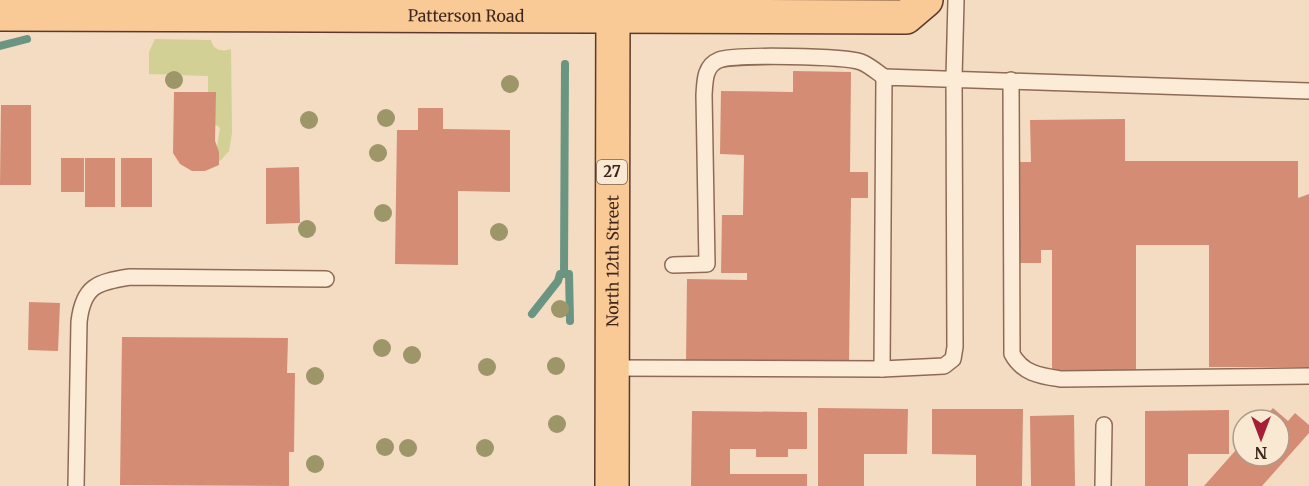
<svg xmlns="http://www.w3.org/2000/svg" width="1309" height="486" font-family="Merriweather,serif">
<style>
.green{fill:#d2d094}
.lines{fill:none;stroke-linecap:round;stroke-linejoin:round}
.stream{stroke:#6a9583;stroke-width:8}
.building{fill:#d58c74}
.lane-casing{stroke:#8f6b57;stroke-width:18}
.primary-casing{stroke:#5c3a2b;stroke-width:36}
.lane{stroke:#fcebd6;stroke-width:15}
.primary{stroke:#faca96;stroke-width:33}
.tree{fill:#9d9669}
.labels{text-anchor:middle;stroke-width:6;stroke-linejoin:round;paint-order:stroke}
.shield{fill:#f9e8d2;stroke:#756153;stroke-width:1.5}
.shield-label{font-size:15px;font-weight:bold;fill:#3d271d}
.street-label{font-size:16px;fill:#3d271d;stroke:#f9e8d2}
</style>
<rect width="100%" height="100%" fill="#f3dcc2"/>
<path class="green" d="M 155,39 L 211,40 C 213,51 224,52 231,49 L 232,133 L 229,151 L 220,161 L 217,159 L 216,153 L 220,128 L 218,126 L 210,124 L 208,120 L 208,76 L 149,74 L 149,52 Z"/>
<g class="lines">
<g class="stream">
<polyline points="0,46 27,39"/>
<polyline points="564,274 569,274 570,321"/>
<polyline points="532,314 558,281 560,274 564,274 565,64"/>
</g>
</g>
<g class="building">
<polygon points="793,71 851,72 850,172 868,172 868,198 851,198 849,363 686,361 687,279 747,280 747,273 721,273 722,215 743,215 744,155 720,154 721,91 793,92"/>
<polygon points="174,92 216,92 215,141 219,152 219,165 205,171 192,171 180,164 173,153"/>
<polygon points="1,105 31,105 31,185 0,185"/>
<polygon points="418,108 443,108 443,129 510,130 510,192 458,191 458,265 395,264 397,130 418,130"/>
<polygon points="1125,119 1125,161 1298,161 1298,198 1309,194 1309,367 1209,367 1209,245 1136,245 1136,370 1052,370 1052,250 1041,250 1041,263 1020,263 1020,162 1031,162 1030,120"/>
<rect x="61" y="158" width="23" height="34"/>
<rect x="85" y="158" width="30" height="49"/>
<rect x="121" y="158" width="31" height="49"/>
<polygon points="299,167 300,223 266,224 266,168"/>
<polygon points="29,302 60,303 58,351 28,350"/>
<polygon points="122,337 288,338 287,373 295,373 294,452 289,452 289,486 120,485"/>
<polygon points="818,408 908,409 907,454 864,454 864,486 818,486"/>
<polygon points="1273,408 1288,421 1295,413 1309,425 1309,433 1262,486 1204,486 1243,442 1243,456 1279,456 1279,420 1262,420"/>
<polygon points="932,409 1023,409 1022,486 976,486 976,455 932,454"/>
<polygon points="1229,410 1229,454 1188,454 1188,486 1145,486 1145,411"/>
<polygon points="692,411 807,412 807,449 788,449 788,457 756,457 756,449 730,449 730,474 807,474 807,486 691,486"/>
<polygon points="1074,415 1075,486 1031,486 1030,416"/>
</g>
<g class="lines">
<defs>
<g id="lane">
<polyline points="956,0 954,78 955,347 953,359 944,366 882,369 884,77 1309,91"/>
<path d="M 1011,80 L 1012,354 C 1023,374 1041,376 1061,379 L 1309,376"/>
<path d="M 673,265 L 707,264 L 704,95 C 705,82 704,66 719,60 C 734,54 845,56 861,62 C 869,65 877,72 884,77"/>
<polyline points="612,368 882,369"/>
<path d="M 76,486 L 79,322 C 83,286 97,282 130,277 L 326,279"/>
<polyline points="1103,486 1104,425"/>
</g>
<g id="primary">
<path id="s1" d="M 0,14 L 906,17 L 926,0"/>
<path id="s2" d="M 612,486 L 613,0"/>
</g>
</defs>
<use href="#lane" class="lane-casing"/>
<use href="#primary" class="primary-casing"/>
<use href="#lane" class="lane"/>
<use href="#primary" class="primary"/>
</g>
<g class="tree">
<circle cx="174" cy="80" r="9"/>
<circle cx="510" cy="84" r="9"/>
<circle cx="386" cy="118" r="9"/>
<circle cx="309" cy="120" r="9"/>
<circle cx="378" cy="153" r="9"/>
<circle cx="383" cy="213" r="9"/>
<circle cx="307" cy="229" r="9"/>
<circle cx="499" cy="232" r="9"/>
<circle cx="560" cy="309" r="9"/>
<circle cx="382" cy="348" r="9"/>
<circle cx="412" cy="355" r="9"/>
<circle cx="556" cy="366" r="9"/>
<circle cx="487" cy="367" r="9"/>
<circle cx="315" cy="376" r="9"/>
<circle cx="557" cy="424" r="9"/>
<circle cx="385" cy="447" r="9"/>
<circle cx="408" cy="448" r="9"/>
<circle cx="485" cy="448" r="9"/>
<circle cx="315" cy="464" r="9"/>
</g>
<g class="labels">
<rect class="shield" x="597" y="160" width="30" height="24" rx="4.5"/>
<g class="shield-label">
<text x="612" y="177">27</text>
</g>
<g class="street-label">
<text dy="6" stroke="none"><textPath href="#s1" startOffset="466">Patterson Road</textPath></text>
<text dy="6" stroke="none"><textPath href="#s2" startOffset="225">North 12th Street</textPath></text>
</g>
</g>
<g transform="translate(1261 438) rotate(180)"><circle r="28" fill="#f9e8d2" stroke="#ae9b8a" stroke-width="1.5"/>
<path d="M0-4.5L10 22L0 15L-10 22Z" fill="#a52036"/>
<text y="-9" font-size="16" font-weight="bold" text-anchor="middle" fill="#3d271d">N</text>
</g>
</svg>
